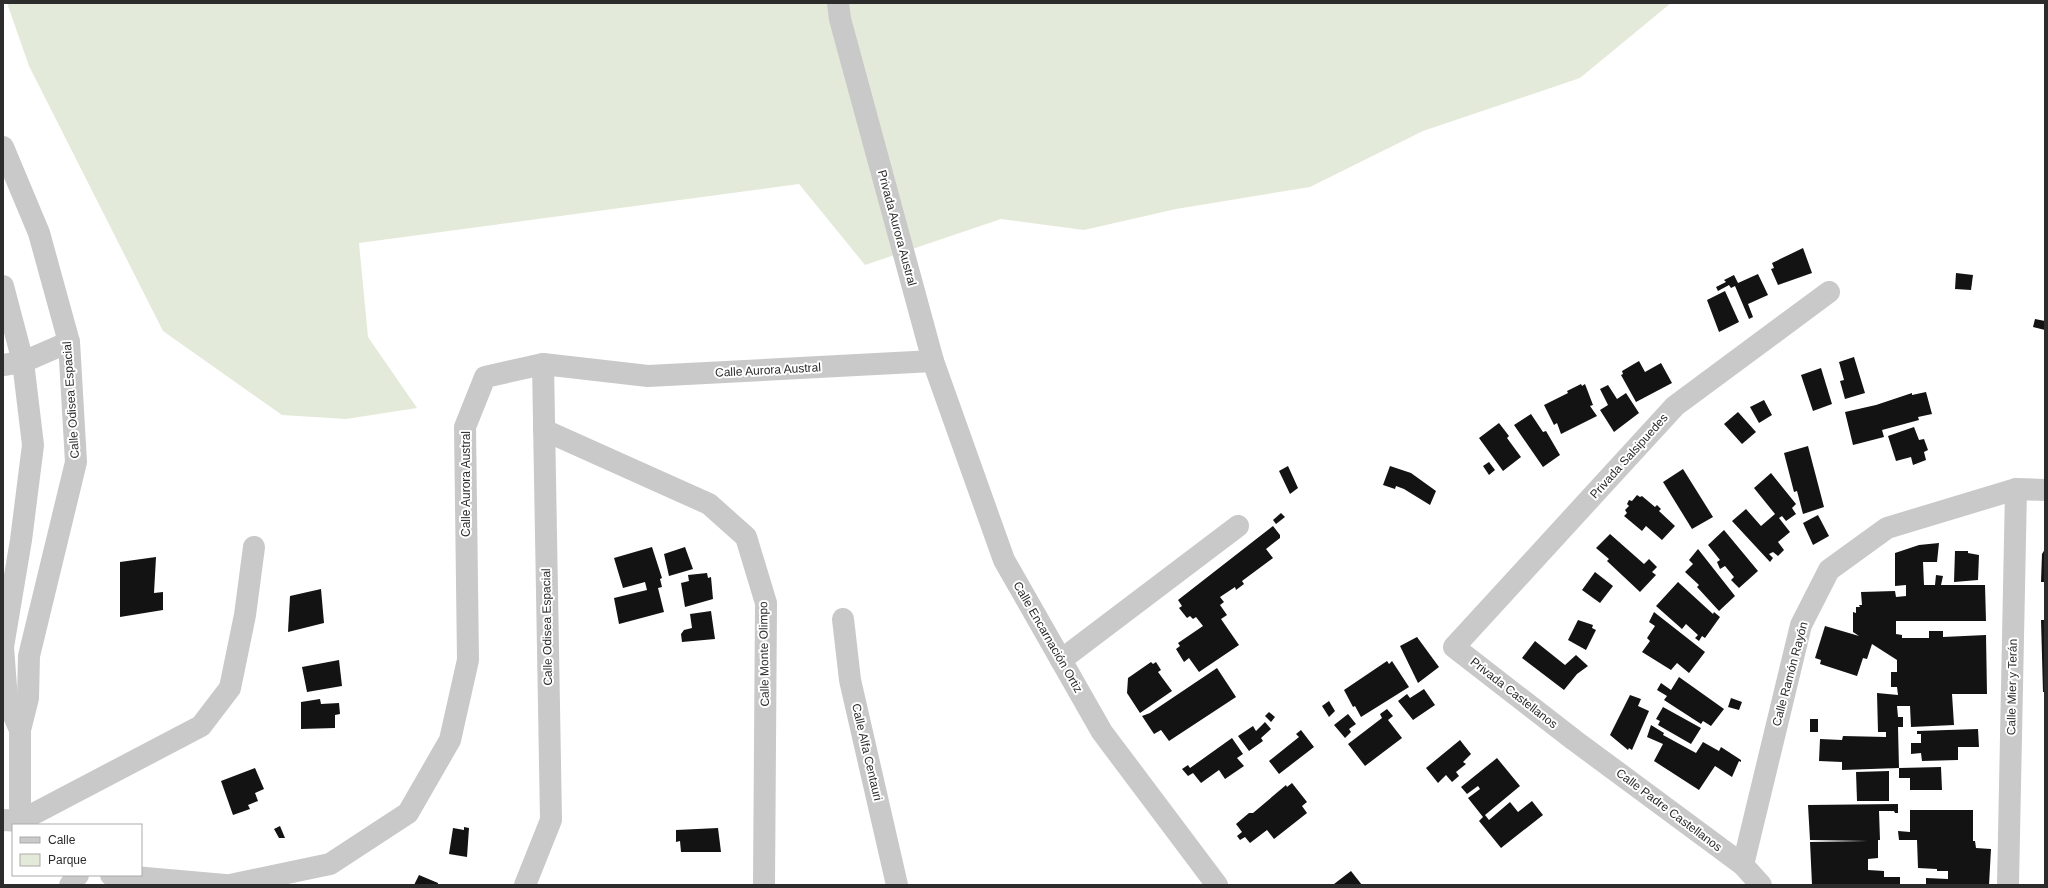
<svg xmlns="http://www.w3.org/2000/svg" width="2048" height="888" font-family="Arial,sans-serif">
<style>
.green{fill:#e4ead9}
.building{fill:#131313}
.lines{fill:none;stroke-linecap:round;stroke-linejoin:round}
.minor{stroke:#c9c9c9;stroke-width:22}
.labels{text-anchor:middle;stroke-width:4;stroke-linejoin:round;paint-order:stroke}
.street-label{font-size:12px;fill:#2c2c2c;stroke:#fff}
</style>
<rect width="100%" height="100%" fill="#fff"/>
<polygon class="green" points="7,3 1671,3 1580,78 1423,131 1310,187 1176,209 1084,230 1001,219 865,265 799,184 359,243 368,337 417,408 346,419 282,415 163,331 29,66"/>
<g class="building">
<polygon points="1803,248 1812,273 1778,285 1771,269 1774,268 1772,263"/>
<polygon points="1956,273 1973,275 1971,290 1955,289"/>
<polygon points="1758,274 1768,295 1748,304 1753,317 1749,319 1735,286 1731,288 1729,285 1718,291 1716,287 1726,282 1724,280 1734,275 1738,283"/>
<polygon points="1725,291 1739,322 1719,332 1707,300"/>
<polygon points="2035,319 2045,321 2045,330 2033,327"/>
<polygon points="1854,357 1865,393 1845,399 1840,381 1844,380 1839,362"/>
<polygon points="1639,361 1645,372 1661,363 1672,383 1636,402 1621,375 1623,374 1622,371"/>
<polygon points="1821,368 1832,404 1813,411 1801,375"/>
<polygon points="1581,384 1582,386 1585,384 1593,405 1590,406 1597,416 1561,434 1557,423 1554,425 1544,405 1568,393 1567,391"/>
<polygon points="1608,385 1617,399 1626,393 1639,413 1614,432 1600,410 1608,405 1600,389"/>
<polygon points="1926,392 1932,414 1918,417 1919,420 1882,430 1884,437 1853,445 1845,412 1876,405 1912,393 1912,395"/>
<polygon points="1764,400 1772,415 1759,423 1750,407"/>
<polygon points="1738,412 1756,432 1742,444 1724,424"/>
<polygon points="1531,414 1543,432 1546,431 1560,455 1543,467 1514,425"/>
<polygon points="1499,423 1509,436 1507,438 1521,457 1503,471 1479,438"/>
<polygon points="1914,427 1919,440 1924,439 1928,450 1924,452 1926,460 1913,465 1911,457 1896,461 1888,436"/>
<polygon points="1808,446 1824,507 1803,514 1797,491 1794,492 1784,453"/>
<polygon points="1489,462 1495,470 1489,475 1483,466"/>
<polygon points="1288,466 1298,488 1290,494 1279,471"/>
<polygon points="1390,466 1411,473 1436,491 1430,505 1404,489 1396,486 1395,489 1383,485"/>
<polygon points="1683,469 1713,517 1692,529 1663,482"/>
<polygon points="1771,473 1796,504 1792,508 1796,514 1786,521 1782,516 1779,518 1790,532 1778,542 1784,550 1778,556 1773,552 1769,554 1773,558 1770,562 1732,521 1746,509 1761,526 1775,514 1754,488"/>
<polygon points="1637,495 1640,497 1642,496 1655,507 1657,505 1661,509 1659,511 1675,526 1662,540 1646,526 1642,531 1624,516 1627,513 1625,510 1629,506 1627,504 1629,500 1632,501"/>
<polygon points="1281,513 1285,517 1276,524 1273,520"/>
<polygon points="1818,515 1829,536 1813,545 1803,523"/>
<polygon points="1273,526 1280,535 1280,538 1266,549 1273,558 1242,581 1244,584 1236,590 1235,587 1220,597 1224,602 1220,605 1227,615 1221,619 1239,645 1199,672 1189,658 1184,662 1176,649 1180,646 1178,643 1203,626 1196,617 1193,619 1190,616 1187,618 1179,608 1182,606 1178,600"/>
<polygon points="1724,530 1758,571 1739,588 1731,580 1734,577 1725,566 1720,569 1717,562 1720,560 1708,545"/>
<polygon points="1610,534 1644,564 1649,559 1657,567 1652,572 1656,575 1640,592 1607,561 1609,559 1596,548"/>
<polygon points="1939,543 1937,562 1923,562 1924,585 1935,585 1936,575 1943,576 1941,585 1985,585 1986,621 1896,621 1896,634 1902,635 1902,638 1929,638 1929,631 1943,631 1943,637 1986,635 1987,694 1952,694 1954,725 1911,727 1910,706 1897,706 1898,717 1903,717 1903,727 1898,727 1899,768 1842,770 1842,762 1819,761 1820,739 1842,740 1843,736 1886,737 1886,732 1878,732 1877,693 1898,695 1897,687 1891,687 1891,672 1897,672 1897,660 1872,644 1867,659 1863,658 1857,676 1820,664 1821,660 1815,658 1825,626 1859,636 1853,632 1853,612 1856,613 1856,607 1860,607 1859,605 1862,605 1861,592 1895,591 1896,597 1906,596 1906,585 1895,586 1895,553 1919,545"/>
<polygon points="652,547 662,578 660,579 662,587 658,588 664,612 619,624 614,598 647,590 645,582 623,588 614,558"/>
<polygon points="685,547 693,569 669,576 664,554"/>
<polygon points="1698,549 1735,596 1719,611 1697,587 1699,585 1685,572 1693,564 1689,560"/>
<polygon points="2045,549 2045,582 2041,582 2042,554"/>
<polygon points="1955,551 1968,551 1968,553 1979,555 1978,580 1954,582"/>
<polygon points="156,557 154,593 163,592 163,610 120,617 120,562"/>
<polygon points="1595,572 1613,586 1600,603 1582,590"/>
<polygon points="707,573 708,578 711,577 713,599 685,607 681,583 689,581 688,575"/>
<polygon points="1678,582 1713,614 1714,612 1720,617 1705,638 1702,636 1699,641 1695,638 1698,635 1686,624 1682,629 1656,606"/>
<polygon points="321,589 324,623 288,632 290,596"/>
<polygon points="711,611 715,639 682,642 681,634 684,630 692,628 690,614"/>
<polygon points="1654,612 1705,652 1689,673 1677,663 1671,670 1642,652 1650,641 1647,638 1655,626 1649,622"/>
<polygon points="1578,620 1593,625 1592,628 1596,630 1586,650 1568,640"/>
<polygon points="2041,620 2045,620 2045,692 2043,692"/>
<polygon points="1417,637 1439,667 1418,683 1400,646"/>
<polygon points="1535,641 1565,665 1576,655 1588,666 1577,674 1564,690 1522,658"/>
<polygon points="339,660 342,686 307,692 302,667"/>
<polygon points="1387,661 1389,664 1392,661 1409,687 1361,717 1355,706 1353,707 1344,690"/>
<polygon points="1151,662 1153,664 1156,662 1161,670 1158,672 1172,691 1140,713 1127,693 1128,678"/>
<polygon points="1217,668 1236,697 1169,741 1161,730 1154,734 1142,716 1150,713"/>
<polygon points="1679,677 1724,709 1711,726 1703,721 1701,724 1664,700 1667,696 1657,690 1661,683 1671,690"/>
<polygon points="1424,689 1435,705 1413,720 1398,701 1407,694 1410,698"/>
<polygon points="1630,695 1641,699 1638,706 1649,711 1632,750 1629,748 1628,750 1610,735"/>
<polygon points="1731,698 1742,702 1739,710 1728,707"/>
<polygon points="320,699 321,704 339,703 340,714 335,715 335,728 301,729 301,702"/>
<polygon points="1329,701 1335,711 1329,717 1322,706"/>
<polygon points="1663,707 1701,728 1691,744 1658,725 1660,721 1656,719"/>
<polygon points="1387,709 1393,716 1388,720 1402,738 1365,766 1348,744 1382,718 1380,714"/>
<polygon points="1269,712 1275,717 1271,722 1265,716"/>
<polygon points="1348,714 1356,724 1349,729 1351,732 1345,738 1334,725"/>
<rect x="1810" y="719" width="8" height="13"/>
<polygon points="1265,722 1271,729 1261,738 1263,741 1249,751 1238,736 1253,726 1256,731"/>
<polygon points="1651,725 1664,733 1663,735 1696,753 1703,742 1719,751 1721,747 1741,760 1741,762 1739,761 1732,777 1715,766 1699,790 1654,761 1663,744 1647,737"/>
<polygon points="1978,729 1979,747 1958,747 1958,760 1922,761 1921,753 1911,754 1911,743 1921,743 1921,734 1917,734 1917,731"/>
<polygon points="1301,730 1314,747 1279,774 1269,761 1299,737 1296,734"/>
<polygon points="1232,738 1243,754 1237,758 1244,766 1225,779 1219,770 1201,783 1193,773 1188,776 1182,769 1188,765 1190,768"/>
<polygon points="1460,740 1471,754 1463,762 1466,764 1456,772 1459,776 1452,782 1446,775 1438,783 1426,768"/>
<polygon points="1497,758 1520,786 1485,815 1489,820 1510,802 1518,812 1532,801 1543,815 1501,848 1479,821 1483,817 1468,798 1480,789 1478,786 1467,794 1461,787"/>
<polygon points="1941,767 1942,790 1910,790 1910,778 1899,778 1899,768"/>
<polygon points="255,768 264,789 255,793 258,801 248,805 250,809 233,815 221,781"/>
<polygon points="1889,771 1889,801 1857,801 1856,772"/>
<polygon points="1292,783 1307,802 1302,806 1307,813 1274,839 1267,830 1250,843 1245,837 1240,840 1237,836 1242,832 1236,824 1249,813 1253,813 1286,785 1287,787"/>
<polygon points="1898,804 1898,813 1895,813 1894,811 1879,811 1880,840 1878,840 1878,858 1868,859 1868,870 1884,871 1884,877 1900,877 1900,885 1812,885 1810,842 1868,841 1810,840 1808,805"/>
<polygon points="1910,810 1973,810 1973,841 1975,841 1976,848 1991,849 1989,885 1926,885 1926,878 1948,879 1948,871 1937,871 1937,869 1918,868 1917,840 1899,840 1898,831 1910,832"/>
<polygon points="280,826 285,838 279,838 274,829"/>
<polygon points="464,827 469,828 467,857 449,854 453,828 464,830"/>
<polygon points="718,828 721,852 681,852 680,841 676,842 676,830"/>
<polygon points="1351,871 1362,885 1334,884"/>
<polygon points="419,875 438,883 438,885 414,885"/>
</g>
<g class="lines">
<g class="minor">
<polyline points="838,3 840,19 933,361 1004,560 1102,732 1217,885"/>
<polyline points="3,147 39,233 69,342 76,462 29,656 28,698 20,730 20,821 25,825"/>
<polyline points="3,286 23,362 33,445 21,540 3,647 7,700 20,730"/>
<polyline points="3,365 23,362 69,342"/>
<polyline points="544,430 709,504 746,537 766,603 764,885"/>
<polyline points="843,619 850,680 897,885"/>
<polyline points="1061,660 1238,526"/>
<polyline points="3,820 20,821 201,726 230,688 245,615 254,547"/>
<polyline points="1743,865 1801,625 1829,570 1887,528 2016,489 2045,490"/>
<polyline points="111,875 225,885"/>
<polyline points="70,885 78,875"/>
<polyline points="230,885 330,864 408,813 450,740 468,660 465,427 485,377 543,364 648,376 933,361"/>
<polyline points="525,885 551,820 543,364"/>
<polyline points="1761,885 1743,865 1574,740 1454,647 1675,406 1829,292"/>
<polyline points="2008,885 2016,489"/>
</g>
</g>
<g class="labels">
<g class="street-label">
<text transform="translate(897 228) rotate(75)" y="4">Privada Aurora Austral</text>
<text transform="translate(768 370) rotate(-3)" y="4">Calle Aurora Austral</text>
<text transform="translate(71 400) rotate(-94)" y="4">Calle Odisea Espacial</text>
<text transform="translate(1629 456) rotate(-48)" y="4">Privada Salsipuedes</text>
<text transform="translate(466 484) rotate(-90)" y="4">Calle Aurora Austral</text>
<text transform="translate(547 627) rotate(-91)" y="4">Calle Odisea Espacial</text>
<text transform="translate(1048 637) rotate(60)" y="4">Calle Encarnación Ortiz</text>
<text transform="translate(764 654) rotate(-91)" y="4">Calle Monte Olimpo</text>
<text transform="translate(1790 674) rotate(-75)" y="4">Calle Ramón Rayón</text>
<text transform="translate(2012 687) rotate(-89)" y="4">Calle Mier y Terán</text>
<text transform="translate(1514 693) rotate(38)" y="4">Privada Castellanos</text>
<text transform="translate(867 752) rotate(77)" y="4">Calle Alfa Centauri</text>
<text transform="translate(1669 810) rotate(37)" y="4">Calle Padre Castellanos</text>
</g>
</g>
<rect width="2048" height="888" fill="none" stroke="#2c2c2c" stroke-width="8"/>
<rect x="12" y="824" width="130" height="52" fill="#ffffff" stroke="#ababab"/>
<rect x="20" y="837" width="20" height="6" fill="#c9c9c9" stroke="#ababab"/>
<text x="48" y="844" font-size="12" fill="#2c2c2c">Calle</text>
<rect x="20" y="854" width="20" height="12" fill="#e4ead9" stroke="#ababab"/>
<text x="48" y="864" font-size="12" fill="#2c2c2c">Parque</text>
</svg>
